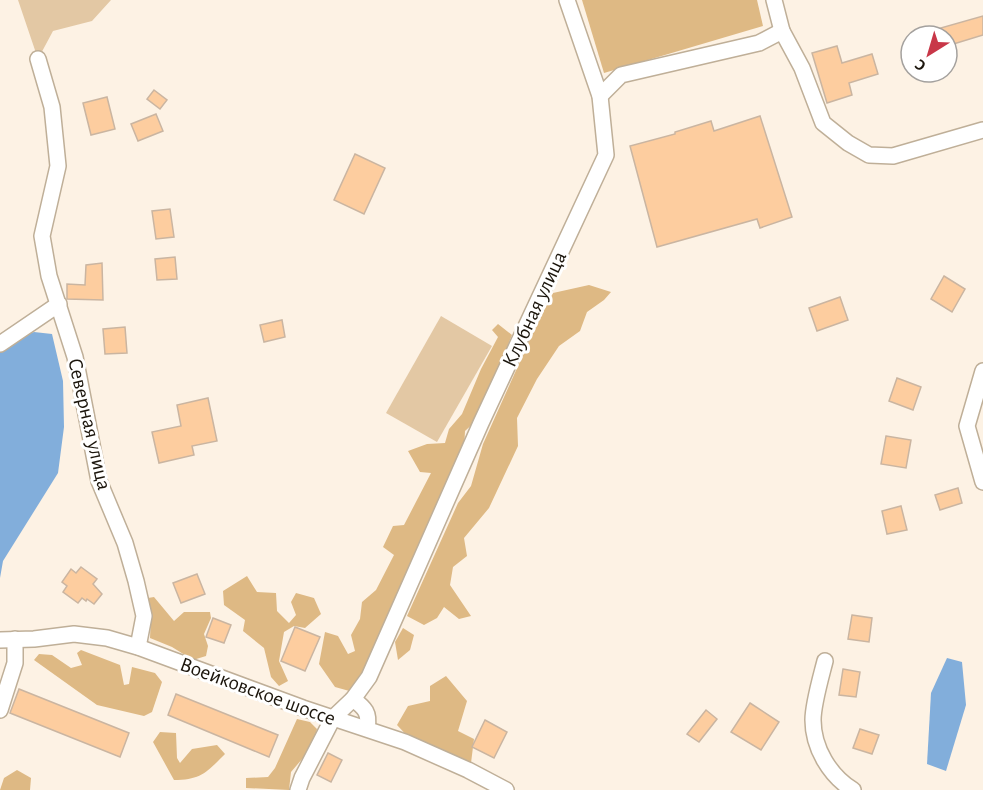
<svg xmlns="http://www.w3.org/2000/svg" width="983" height="790" font-family="'Alegreya Sans',sans-serif">
<style>
.green{fill:#e3c8a4}
.forest{fill:#deb984}
.water{fill:#82aedb}
.building{fill:#fdcd9f;stroke:#cab5a1;stroke-width:1.5}
.lines{fill:none;stroke-linecap:round;stroke-linejoin:round}
.minor-casing{stroke:#bfaf98;stroke-width:18}
.minor{stroke:#fff;stroke-width:15}
.labels{text-anchor:middle;stroke-width:6;stroke-linejoin:round;paint-order:stroke}
.street-label{font-size:21px;fill:#1b150c;stroke:#fff}
</style>
<rect width="100%" height="100%" fill="#fdf2e4"/>
<g class="green">
<polygon points="18,0 111,0 92,21 53,31 38,59"/>
<polygon points="441,316 492,346 437,442 386,413"/>
</g>
<g class="forest">
<polygon points="582,0 757,0 763,26 604,73"/>
<polygon points="589,285 611,292 604,300 587,312 580,331 559,346 537,379 517,418 518,446 489,508 464,538 467,556 453,567 450,585 471,616 459,619 444,607 437,618 424,625 407,616 458,503 471,486 483,444 535,328 553,293"/>
<path d="M 498,324 L 512,335 C 498,367 493,408 465,431 L 464,450 L 372,663 L 353,692 L 335,687 L 319,664 L 325,632 L 338,636 L 348,654 L 355,651 L 351,635 L 360,619 L 362,602 L 376,590 L 394,555 L 383,547 L 393,526 L 404,525 L 431,473 L 420,472 L 408,451 L 427,444 L 445,443 L 449,429 L 462,414 L 481,369 L 498,337 L 492,330 Z"/>
<polygon points="247,576 257,592 276,593 277,611 289,623 296,615 291,602 296,593 314,598 321,614 305,628 294,626 284,632 279,661 288,681 279,686 271,677 264,648 243,631 245,620 224,605 223,591"/>
<polygon points="154,597 174,621 184,612 210,612 211,618 204,634 208,646 206,656 193,660 172,647 150,638 151,616 148,598"/>
<polygon points="403,628 414,635 410,650 398,660 395,642"/>
<polygon points="81,650 120,665 124,685 129,684 132,667 155,673 162,682 152,712 144,716 97,705 34,660 39,654 52,655 71,668 82,665 77,653"/>
<polygon points="446,676 467,701 458,731 474,739 471,763 413,742 397,725 408,706 430,701 430,686"/>
<polygon points="297,719 310,722 317,729 314,745 291,772 289,790 246,788 246,778 268,777 275,768"/>
<path d="M 160,732 L 176,733 L 177,758 L 180,763 L 192,749 L 217,745 L 225,754 C 207,772 201,780 174,780 L 153,742 Z"/>
<polygon points="17,770 31,778 30,790 0,790 4,778"/>
</g>
<g class="water">
<polygon points="34,332 52,334 63,381 64,427 58,473 3,561 0,578 0,352 10,341"/>
<polygon points="947,658 962,662 966,705 946,771 927,764 931,693"/>
</g>
<g class="building">
<polygon points="983,16 983,35 947,46 947,36 923,36 923,33"/>
<polygon points="837,46 842,63 872,54 878,74 849,83 852,95 827,103 812,53"/>
<polygon points="154,90 167,100 160,109 147,99"/>
<polygon points="107,97 115,129 91,135 83,103"/>
<polygon points="156,114 163,131 138,141 131,124"/>
<polygon points="760,116 792,217 760,228 757,219 657,247 630,146 675,134 675,132 711,121 714,131"/>
<polygon points="355,154 385,168 364,214 334,200"/>
<polygon points="170,209 174,237 156,239 152,211"/>
<polygon points="175,257 177,279 157,280 155,259"/>
<polygon points="102,263 103,300 67,299 67,284 85,285 86,265"/>
<polygon points="944,276 965,289 952,312 931,299"/>
<polygon points="840,297 848,320 817,331 809,308"/>
<polygon points="282,320 285,337 264,342 260,325"/>
<polygon points="125,327 127,353 105,354 103,329"/>
<polygon points="897,378 921,387 913,410 889,401"/>
<polygon points="208,398 217,441 192,446 194,455 159,463 152,432 181,426 177,405"/>
<polygon points="886,436 911,440 906,468 881,464"/>
<polygon points="958,488 962,503 940,510 935,495"/>
<polygon points="901,506 907,530 887,534 882,511"/>
<polygon points="81,567 97,579 93,584 102,594 94,604 87,599 86,601 82,598 78,603 63,592 67,586 62,582 71,569 76,573"/>
<polygon points="197,574 205,594 181,603 173,583"/>
<polygon points="852,615 872,618 869,642 848,639"/>
<polygon points="213,618 231,625 224,643 206,637"/>
<polygon points="295,627 320,637 305,671 281,661"/>
<polygon points="843,669 860,672 856,697 839,695"/>
<polygon points="19,689 129,733 120,757 10,713"/>
<polygon points="176,694 278,735 269,757 168,715"/>
<polygon points="750,703 779,722 761,750 731,732"/>
<polygon points="706,710 717,719 699,742 687,734"/>
<polygon points="485,720 507,732 494,758 472,747"/>
<polygon points="860,729 879,735 872,754 853,748"/>
<polygon points="328,753 342,760 331,782 317,775"/>
</g>
<g class="lines">
<defs>
<g id="minor">
<polyline points="774,0 782,31 802,68 823,123 848,143 869,155 893,156 983,130"/>
<polyline points="38,59 52,107 58,166 42,236 49,276 75,357 99,481 125,543 136,581 144,616 138,647"/>
<polyline points="600,96 621,75 759,43 782,31"/>
<polyline points="0,344 59,304"/>
<polyline points="983,371 967,426 983,482"/>
<polyline points="0,640 34,639 74,634 107,638 138,647 303,708 405,742 468,770 506,790"/>
<path d="M 825,661 C 821,677 813,704 813,720 C 813,748 830,776 853,790"/>
<path d="M 353,699 C 365,708 370,713 367,728"/>
<polyline points="0,710 15,663 15,639"/>
<polyline points="298,790 302,778 333,718 353,699 369,677 481,423 606,155 600,96 567,0"/>
</g>
</defs>
<use href="#minor" class="minor-casing"/>
<use href="#minor" class="minor"/>
</g>
<g class="labels">
<g class="street-label">
<text transform="translate(534 309) rotate(-65)" y="7">Клубная улица</text>
<text transform="translate(90 424) rotate(77)" y="7">Северная улица</text>
<text transform="translate(258 691) rotate(20)" y="7">Воейковское шоссе</text>
</g>
</g>
<g transform="translate(929 54) rotate(217)"><circle r="28" fill="#ffffff" stroke="#a4a19e" stroke-width="1.5"/>
<path d="M0-4.5L10 22L0 15L-10 22Z" fill="#c83748"/>
<text y="-9" font-size="16" font-weight="bold" text-anchor="middle" fill="#1b150c">С</text>
</g>
</svg>
